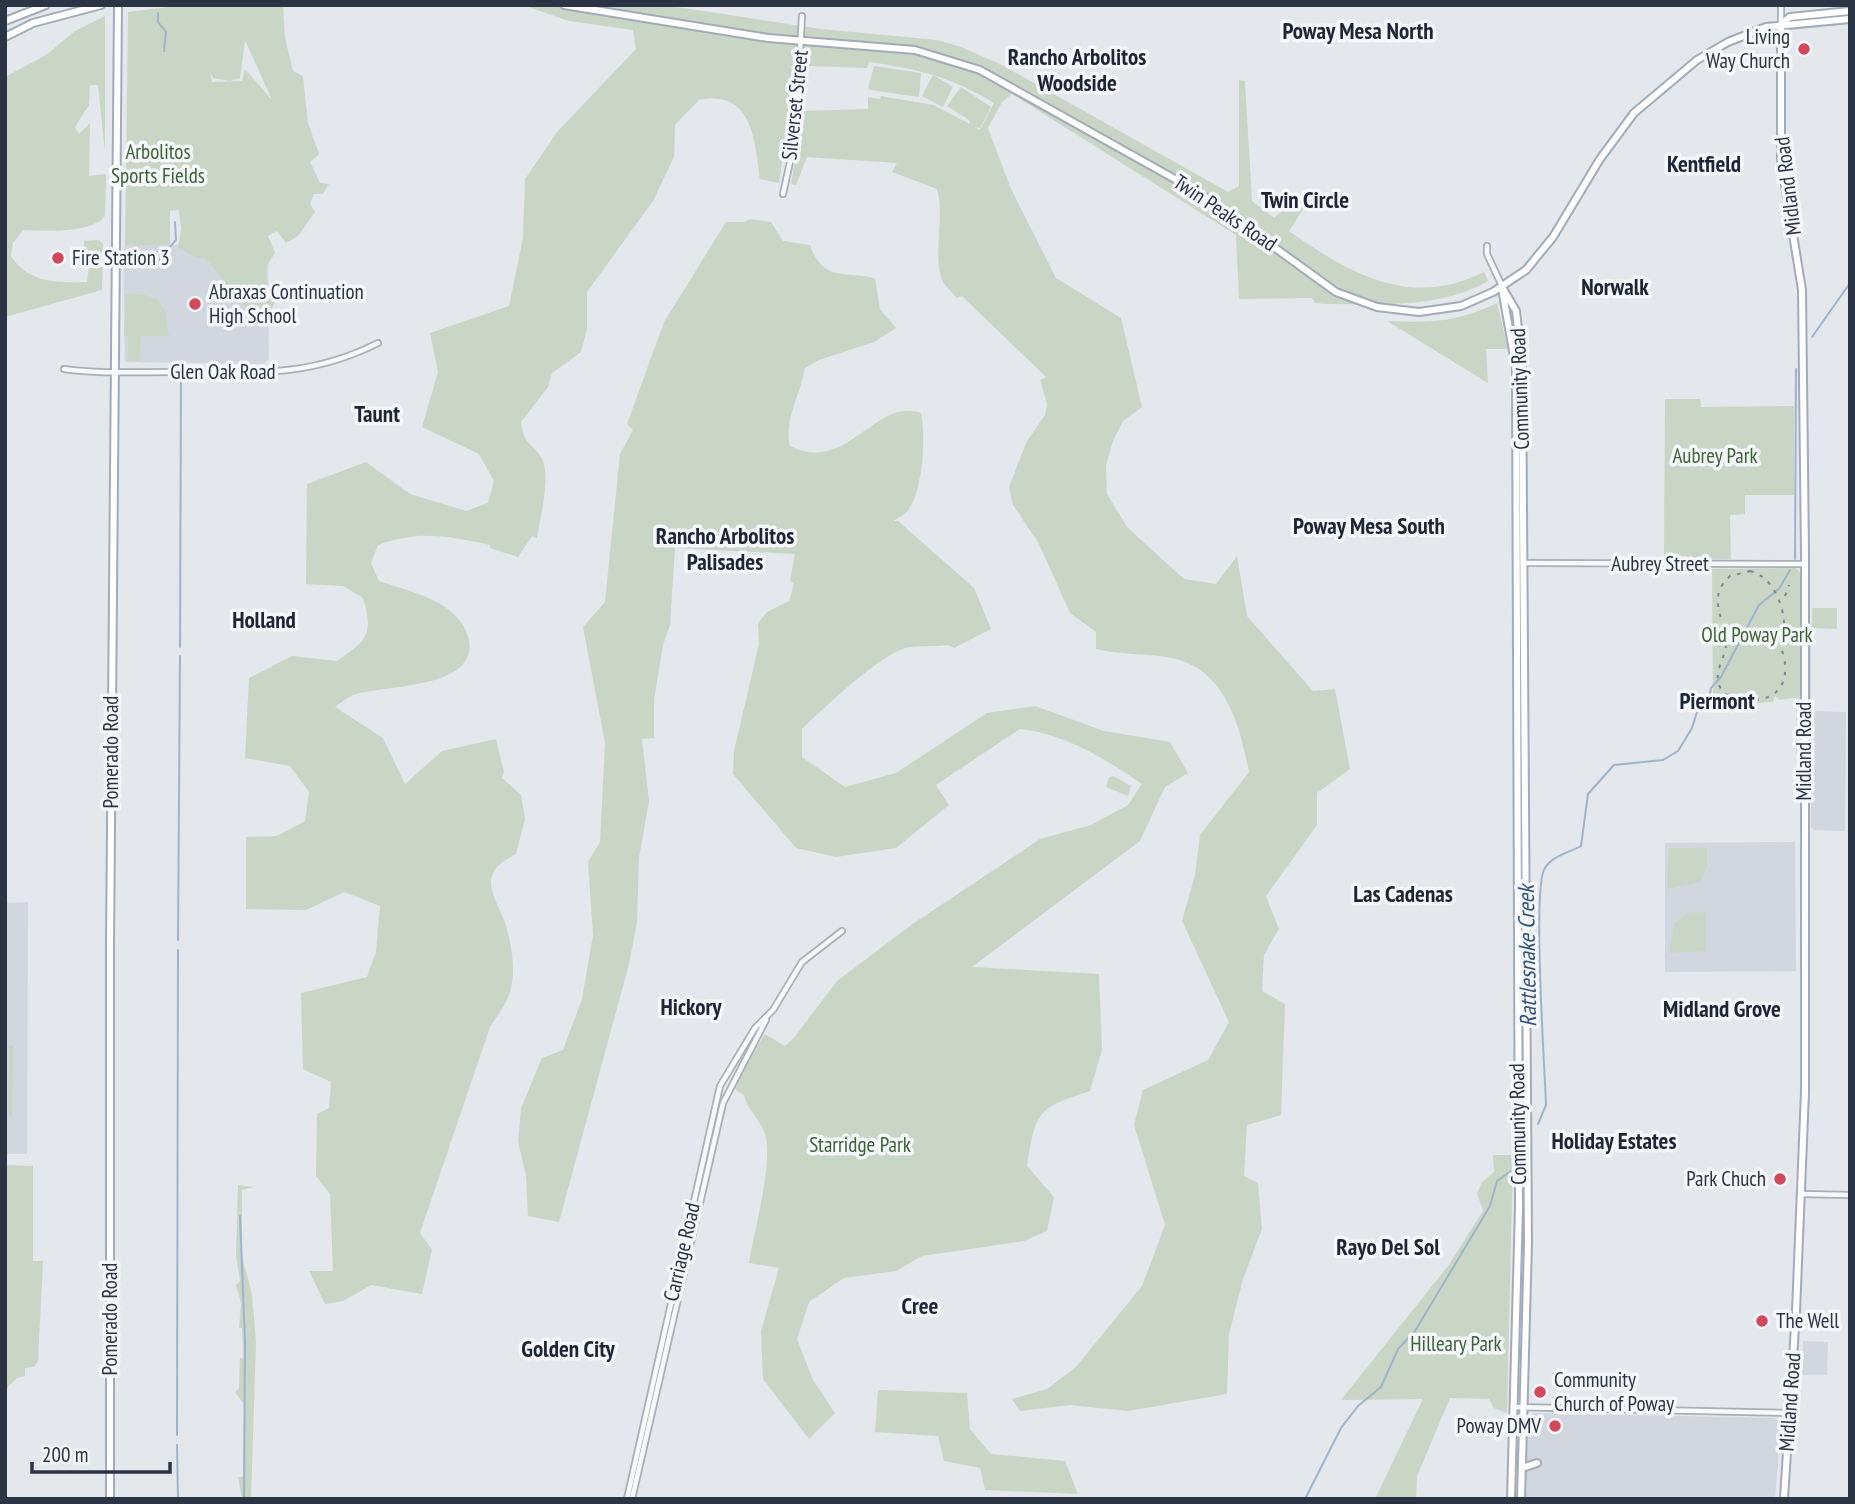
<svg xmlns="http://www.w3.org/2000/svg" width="1855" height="1504" font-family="'PT Sans Narrow',sans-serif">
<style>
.built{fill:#d2d6de}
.green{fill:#c9d6c5;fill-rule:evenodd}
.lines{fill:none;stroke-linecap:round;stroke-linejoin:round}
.stream{stroke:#9fb4cc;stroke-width:2}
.minor-casing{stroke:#a9aeb7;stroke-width:8}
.major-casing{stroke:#a3abb8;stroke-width:10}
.minor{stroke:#f7f8fa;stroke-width:4.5}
.major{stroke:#fff;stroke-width:6}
.rail{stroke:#7d8696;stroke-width:2;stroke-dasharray:3.5 7;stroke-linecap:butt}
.poi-dot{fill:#d1495b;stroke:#f4f6f9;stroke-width:2.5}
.labels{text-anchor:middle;stroke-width:7;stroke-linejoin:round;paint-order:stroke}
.poi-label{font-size:21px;fill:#2b3445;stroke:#f4f6f9;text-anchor:start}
.street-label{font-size:21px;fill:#2b3445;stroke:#f4f6f9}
.park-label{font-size:21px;fill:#3f6138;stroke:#f4f6f9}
.neighbourhood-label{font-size:23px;font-weight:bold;fill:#1d2536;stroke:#f4f6f9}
.water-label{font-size:23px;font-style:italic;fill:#34527a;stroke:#f4f6f9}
</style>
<rect width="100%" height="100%" fill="#e4e7ec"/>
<g class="built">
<polygon points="125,245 268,245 269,359 263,364 125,362 123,251"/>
<polygon points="1797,637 1811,637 1811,711 1846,712 1845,831 1814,830 1811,827 1811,721 1809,756 1796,755"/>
<polygon points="1795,842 1796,971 1665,972 1665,843"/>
<polygon points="28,902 27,1154 5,1154 5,903"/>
<polygon points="1803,1341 1828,1342 1827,1375 1802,1375"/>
<polygon points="1533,1413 1775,1418 1781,1424 1775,1499 1525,1499 1527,1420"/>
</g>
<g class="green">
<path d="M 185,5 L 283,5 L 285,38 L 293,71 L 303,76 L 308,123 L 319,154 L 310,162 L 320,183 L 329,184 L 323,194 L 314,194 L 310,204 L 315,212 L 298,236 L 286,243 L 277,231 L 268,236 L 275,253 L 266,267 L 266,295 L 275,302 L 270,313 L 260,318 L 243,305 L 206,259 L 194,257 L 178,247 L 181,229 L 179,210 L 170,211 L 170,245 L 125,245 L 128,12 ZM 245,40 L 272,100 L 245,69 L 242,81 L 212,82 L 210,71 L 213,78 L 230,81 L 240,78 Z"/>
<path d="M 522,5 L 664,5 L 821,29 L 937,40 L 961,47 L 1002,65 L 1228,192 L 1239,186 L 1239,80 L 1245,81 L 1252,201 L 1274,218 L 1293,201 L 1304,208 L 1289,231 C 1350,274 1410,309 1484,272 L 1488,281 C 1440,309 1378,304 1324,304 L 1315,303 L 1312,298 L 1239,299 L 1236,235 L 1012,94 L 1002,102 L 988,128 L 1011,189 L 1056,278 L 1121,318 L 1142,407 L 1123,421 L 1113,441 L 1106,466 L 1107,494 L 1128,528 L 1184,579 L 1216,584 L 1237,556 L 1247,616 L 1313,691 L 1335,689 L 1350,769 L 1317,793 L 1317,825 L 1266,896 L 1279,929 L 1264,955 L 1262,991 L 1285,1004 L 1281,1115 L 1247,1125 L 1244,1176 L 1258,1183 L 1262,1229 L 1243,1279 L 1229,1334 L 1227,1394 L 1128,1411 L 1070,1405 L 1020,1411 L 1012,1399 L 1047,1389 L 1075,1368 L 1142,1286 L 1165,1225 L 1134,1125 L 1143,1090 L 1208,1060 L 1229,1022 L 1182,921 L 1195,875 L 1200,835 L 1249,772 C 1240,725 1225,669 1172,658 C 1147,653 1121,655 1096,649 L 1096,632 L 1070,613 L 1039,544 L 1013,505 L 1009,487 L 1027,441 L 1045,415 L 1047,404 L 1040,380 L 1046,377 L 962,296 L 957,298 C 953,293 946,287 943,282 C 932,258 945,216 937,189 L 892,172 L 897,163 L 807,157 L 796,185 L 791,184 L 803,111 L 868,109 L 868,97 L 880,99 L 881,96 L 933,105 L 970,124 L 969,120 L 947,106 L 961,87 L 991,107 L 980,128 L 975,127 L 980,130 L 994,103 C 951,77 919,69 869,62 L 867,68 L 809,66 L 810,55 L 797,54 L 779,183 L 760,179 C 755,140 752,89 699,100 L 675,125 L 674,157 L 653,201 L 587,292 L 587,329 L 581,352 L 552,373 L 548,387 L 521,422 C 525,448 532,441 542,459 C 551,477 540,518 537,538 L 532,536 L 518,557 L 490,548 L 490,545 C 445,536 422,530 378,545 L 371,563 L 379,581 C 410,592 457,600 468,636 C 483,690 384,684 353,695 C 347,698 340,703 335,707 L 383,738 L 405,784 L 442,751 L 496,739 L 504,772 L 502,778 L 521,795 L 525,819 L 516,854 C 507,859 495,865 492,876 C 487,890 501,910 505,923 C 511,941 515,965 512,983 C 510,1000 499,1013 490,1027 L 420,1233 L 432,1250 L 422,1294 L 371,1285 L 343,1301 L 325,1304 L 309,1271 L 333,1271 L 330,1194 L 316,1176 L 317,1114 L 329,1108 L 331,1082 L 303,1069 L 301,993 L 367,977 L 376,952 L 380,906 L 344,892 L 306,910 L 246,909 L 246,837 L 277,836 L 305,821 L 309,792 L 290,766 L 245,758 L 249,678 L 292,656 L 337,661 C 367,640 374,635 363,598 L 343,586 L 306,584 L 307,484 L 366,462 L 410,494 L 466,511 L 488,503 L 494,481 L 479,454 L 422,427 L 438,372 L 430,333 L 509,306 L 523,238 L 525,179 L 557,132 L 636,49 L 633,30 L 569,21 Z"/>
<path d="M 105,16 L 105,152 L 98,85 L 90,85 L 89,105 L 75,127 L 79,134 L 90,123 L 89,176 L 106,174 L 105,216 C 91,234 44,231 23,230 L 13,243 L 11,256 C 28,283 58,283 87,282 L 91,253 L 84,249 L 84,241 L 99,240 L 103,244 L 102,290 L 5,317 L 5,77 L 46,55 L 75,31 Z"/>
<polygon points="874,66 921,73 919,97 870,90 868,88"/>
<polygon points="933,75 953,87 943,107 922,96"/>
<path d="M 750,219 L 771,222 L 783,241 L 810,245 C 823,282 844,271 875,278 L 880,309 L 896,328 L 874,342 L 819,360 L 805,368 C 801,393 783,422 790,446 C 848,475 874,397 921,413 C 926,437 923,492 907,512 C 904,515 898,517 894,521 L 898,521 L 974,588 L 991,629 L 954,648 L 948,645 C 935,647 918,645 905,648 C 877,657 824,708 802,729 L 802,757 L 845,787 L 896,773 L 987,713 L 1035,706 L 1104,731 L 1170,742 L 1188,773 L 1165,787 L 1140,841 L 972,967 L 1099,974 L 1102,1050 L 1090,1091 C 1037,1108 1036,1111 1027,1166 L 1054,1197 L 1047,1231 L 1024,1241 L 922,1256 L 896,1271 L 844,1278 L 809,1302 L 797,1339 L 813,1380 L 835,1413 L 809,1439 L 763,1379 L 761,1331 L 779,1268 L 749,1263 C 754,1231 772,1168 766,1138 C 763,1121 747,1111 744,1095 L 732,1087 L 765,1034 L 785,1046 L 794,1038 L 837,981 L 914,923 L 1040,839 L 1091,825 L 1128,805 L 1142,784 C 1105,759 1066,734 1020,729 L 936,785 L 949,805 L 896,848 L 836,857 L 796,848 L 733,774 L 734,751 L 759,644 L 758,623 L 767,612 L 789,601 L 794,584 L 790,580 L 795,554 L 675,548 L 670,625 L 663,645 L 654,700 L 654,738 L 642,739 L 649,801 L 639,858 L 637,922 L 629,964 L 559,1222 L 528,1216 L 526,1175 L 518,1142 L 521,1108 L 542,1058 L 563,1050 L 582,999 L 593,935 L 588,862 L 600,842 L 605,743 L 583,627 L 605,602 L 620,454 L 633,430 L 627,424 L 664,322 L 726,222 L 745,222 Z"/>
<polygon points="126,294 145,295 158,300 165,311 169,336 141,336 140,361 128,361 128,336 124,336"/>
<path d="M 1497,303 L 1508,349 L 1486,349 L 1488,383 L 1387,321 C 1430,323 1458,322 1497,303 Z"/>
<polygon points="1665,399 1700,399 1701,407 1794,406 1794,495 1745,495 1745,514 1730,515 1731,559 1664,558"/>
<polygon points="1796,568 1801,574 1800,697 1780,700 1775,696 1773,702 1757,703 1754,708 1725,708 1720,705 1716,707 1713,696 1712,569"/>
<polygon points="1812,608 1837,608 1837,629 1812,628"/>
<polygon points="1113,776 1131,786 1128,796 1106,787 1109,777"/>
<polygon points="1669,848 1707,848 1707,867 1700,882 1667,889"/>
<polygon points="1706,912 1706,951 1669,953 1674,924 1689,913"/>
<polygon points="9,1046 13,1046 12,1119 8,1112"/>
<polygon points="1493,1155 1513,1155 1507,1413 1494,1408 1489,1399 1450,1398 1417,1476 1416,1499 1375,1499 1423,1399 1341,1400 1448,1266 1483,1211 1477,1193 1482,1182 1494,1172"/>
<polygon points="5,1165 33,1166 33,1261 43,1261 38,1361 34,1367 25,1368 25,1376 17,1378 5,1390"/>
<polygon points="238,1185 254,1187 242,1190 242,1257 252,1294 256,1342 251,1499 242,1499 238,1477 243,1477 244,1413 243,1403 235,1392 239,1388 240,1358 243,1358 242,1328 239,1328 241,1303 236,1285 240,1281 236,1256"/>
<polygon points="878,1390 967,1393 970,1429 991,1454 1065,1461 1078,1494 985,1490 980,1468 944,1461 938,1436 875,1432"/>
</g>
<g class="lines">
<g class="stream">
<polyline points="158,13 158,22 166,32 164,51"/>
<polyline points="158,266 161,257 176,240 175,222"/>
<polyline points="1812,337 1850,283"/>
<polyline points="1795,559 1796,369"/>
<polyline points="180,647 181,379"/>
<polyline points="178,940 180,656"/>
<path d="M 1538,1124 L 1546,1105 C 1545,1071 1532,885 1545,868 C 1553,855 1569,853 1581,846 L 1588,794 L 1614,765 L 1663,760 L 1678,751 L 1692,728 L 1697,712 L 1709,698 L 1711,688 L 1721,677 L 1759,605 L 1779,589 L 1790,570"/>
<polyline points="240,1216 245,1342 244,1499"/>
<polyline points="177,1435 178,950"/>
<polyline points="177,1445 178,1499"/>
<polyline points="1305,1499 1341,1428 1358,1406 1381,1387 1398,1349 1415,1331 1490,1206 1497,1181 1511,1171"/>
</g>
<defs>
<g id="minor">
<polyline points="1781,5 1781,23"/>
<polyline points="783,194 795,139 802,16"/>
<polyline points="1487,246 1487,254 1502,286"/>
<path d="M 64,369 C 99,374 136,372 172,372 C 249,372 307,379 378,343"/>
<polyline points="1524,563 1805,564"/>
<polyline points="1802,1194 1850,1195"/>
<polyline points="1515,1407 1790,1413"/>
<polyline points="627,1499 720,1086 755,1028 773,1010 802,962 842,931"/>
<polyline points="632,1499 723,1103 766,1020"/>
</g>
<g id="major">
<polyline points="564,5 768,38 915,50 980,70 1198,192 1336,292 1377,307 1419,312 1461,306 1493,292 1526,270 1553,237 1600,159 1634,113 1697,60 1728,42 1766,27 1850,19"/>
<polyline points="5,21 46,5"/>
<polyline points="1781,24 1781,160 1802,290 1805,555 1805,1092 1796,1311 1784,1499"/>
<polyline points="1781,24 1790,17 1850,11"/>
<polyline points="5,37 33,23 101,5"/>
<polyline points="1502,287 1516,311 1522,365 1528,1243 1521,1499"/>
<polyline points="1502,289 1516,368 1519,1208 1511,1499"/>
<polyline points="1522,1468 1537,1463"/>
<polyline points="110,1499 110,945 118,5"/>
</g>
</defs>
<use href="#minor" class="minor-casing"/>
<use href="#major" class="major-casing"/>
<use href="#minor" class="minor"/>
<use href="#major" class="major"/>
<g class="rail">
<path d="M 1750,571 C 1771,576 1782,601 1784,621 C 1785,629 1781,635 1781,642 C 1780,648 1783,652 1784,657 C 1790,690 1772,702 1742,700 C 1733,699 1724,696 1720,687 C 1712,670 1728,656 1726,640 C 1723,615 1707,597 1730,576 Z"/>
<polyline points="1785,596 1789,585"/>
</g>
</g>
<g class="poi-dot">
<circle cx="1804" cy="49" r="7"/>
<circle cx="58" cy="258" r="7"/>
<circle cx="195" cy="304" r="7"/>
<circle cx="1780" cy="1179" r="7"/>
<circle cx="1762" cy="1321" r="7"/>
<circle cx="1540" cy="1392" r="7"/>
<circle cx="1555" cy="1426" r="7"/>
</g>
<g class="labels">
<g class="poi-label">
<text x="1790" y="44" text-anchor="end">Living<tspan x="1790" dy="24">Way Church</tspan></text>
<text x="72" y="265">Fire Station 3</text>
<text x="209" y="299">Abraxas Continuation<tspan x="209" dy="24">High School</tspan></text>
<text x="1766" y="1186" text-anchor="end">Park Chuch</text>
<text x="1776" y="1328">The Well</text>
<text x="1554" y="1387">Community<tspan x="1554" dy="24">Church of Poway</tspan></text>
<text x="1541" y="1433" text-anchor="end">Poway DMV</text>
</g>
<g class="street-label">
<text transform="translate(795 105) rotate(-84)" y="7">Silverset Street</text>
<text transform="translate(1788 186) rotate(-97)" y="7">Midland Road</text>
<text transform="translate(1225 213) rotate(34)" y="7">Twin Peaks Road</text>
<text x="223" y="379">Glen Oak Road</text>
<text transform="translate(1520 389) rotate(-92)" y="7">Community Road</text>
<text x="1660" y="571">Aubrey Street</text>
<text transform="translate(1804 751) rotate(-90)" y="7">Midland Road</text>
<text transform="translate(111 752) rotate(-90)" y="7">Pomerado Road</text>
<text transform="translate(1518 1124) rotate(-91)" y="7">Community Road</text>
<text transform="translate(682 1252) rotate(-77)" y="7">Carriage Road</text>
<text transform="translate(110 1319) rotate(-90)" y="7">Pomerado Road</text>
<text transform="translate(1790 1402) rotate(-86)" y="7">Midland Road</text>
</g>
<g class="park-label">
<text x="158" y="159">Arbolitos<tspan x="158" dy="24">Sports Fields</tspan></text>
<text x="1715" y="463">Aubrey Park</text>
<text x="1757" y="642">Old Poway Park</text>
<text x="860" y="1152">Starridge Park</text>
<text x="1456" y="1351">Hilleary Park</text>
</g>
<g class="neighbourhood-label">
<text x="1358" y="39">Poway Mesa North</text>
<text x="1077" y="65">Rancho Arbolitos<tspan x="1077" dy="26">Woodside</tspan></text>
<text x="1704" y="172">Kentfield</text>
<text x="1305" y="208">Twin Circle</text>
<text x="1615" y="295">Norwalk</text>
<text x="377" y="422">Taunt</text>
<text x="1369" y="534">Poway Mesa South</text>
<text x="725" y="544">Rancho Arbolitos<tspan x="725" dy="26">Palisades</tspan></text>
<text x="264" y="628">Holland</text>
<text x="1717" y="709">Piermont</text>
<text x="1403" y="902">Las Cadenas</text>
<text x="691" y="1015">Hickory</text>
<text x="1722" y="1017">Midland Grove</text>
<text x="1614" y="1149">Holiday Estates</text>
<text x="1388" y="1255">Rayo Del Sol</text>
<text x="920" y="1314">Cree</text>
<text x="568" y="1357">Golden City</text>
</g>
<g class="water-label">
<text transform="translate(1527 956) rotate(-91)" y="8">Rattlesnake Creek</text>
</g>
</g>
<rect width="1855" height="1504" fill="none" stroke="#2b3445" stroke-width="14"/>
<path d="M32 1462v10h138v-10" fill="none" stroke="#2b3445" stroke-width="3.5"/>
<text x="42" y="1462" font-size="21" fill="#2b3445" stroke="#f4f6f9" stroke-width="5" paint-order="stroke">200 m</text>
</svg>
